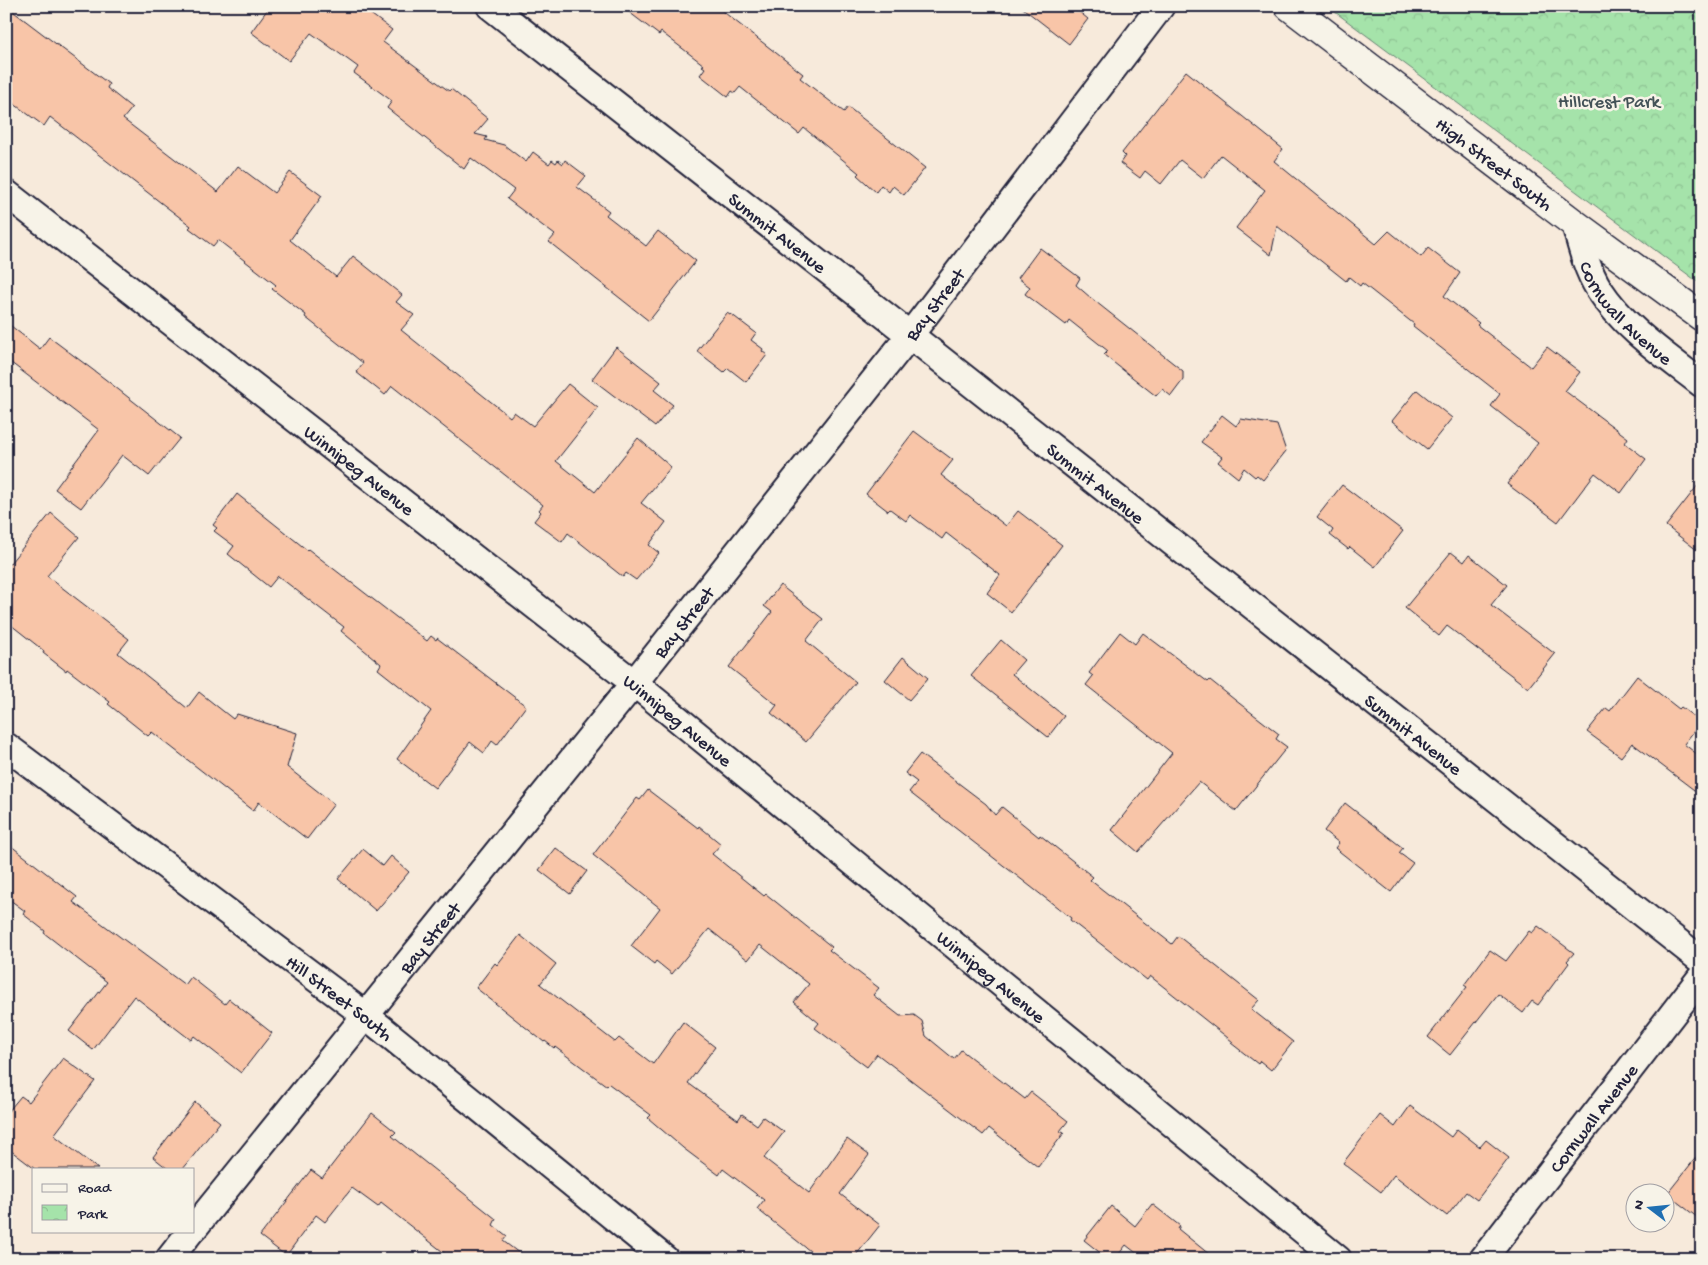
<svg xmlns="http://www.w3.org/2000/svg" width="1708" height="1265" font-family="'Gochi Hand',sans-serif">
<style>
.park{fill:url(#park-crowns);stroke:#648272}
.building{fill:#f8c5a8;stroke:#22223b}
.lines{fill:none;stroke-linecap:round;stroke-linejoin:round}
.minor-casing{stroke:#22223b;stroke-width:30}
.secondary-casing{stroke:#22223b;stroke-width:31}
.minor{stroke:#f7f3e8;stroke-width:26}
.secondary{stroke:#f7f3e8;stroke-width:28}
.labels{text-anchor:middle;stroke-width:5;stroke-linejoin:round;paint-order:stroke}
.park-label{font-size:19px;fill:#435257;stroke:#f7f3e8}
.street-label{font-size:19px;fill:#22223b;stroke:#f7f3e8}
</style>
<defs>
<pattern id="park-crowns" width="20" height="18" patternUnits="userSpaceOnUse" patternTransform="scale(1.25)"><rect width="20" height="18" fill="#a5e3aa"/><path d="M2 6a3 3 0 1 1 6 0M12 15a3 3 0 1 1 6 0" fill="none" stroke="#8ec293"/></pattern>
</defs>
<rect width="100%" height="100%" fill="#f7eadb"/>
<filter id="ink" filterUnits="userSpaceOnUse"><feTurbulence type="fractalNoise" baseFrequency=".02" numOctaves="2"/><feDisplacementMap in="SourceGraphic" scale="10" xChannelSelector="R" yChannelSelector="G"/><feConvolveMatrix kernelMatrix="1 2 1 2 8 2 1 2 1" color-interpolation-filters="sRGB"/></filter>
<g filter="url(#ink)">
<polygon class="park" points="1327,6 1702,6 1702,285"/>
<g class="building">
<polygon points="6,6 109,84 107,88 132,108 123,119 218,192 238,166 274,193 290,172 322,196 290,240 336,277 353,256 402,295 396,302 414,315 401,330 510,417 514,412 533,426 568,384 598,408 556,461 595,492 638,438 671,467 641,503 666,522 649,545 659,553 636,580 626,573 623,577 568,533 562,542 534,521 541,512 539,510 543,505 392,386 385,395 356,372 363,363 305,317 306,315 272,289 276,285 218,240 213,246 189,228 191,226 50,117 44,126 6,98"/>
<polygon points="270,6 360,6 392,30 383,42 449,91 451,89 488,119 475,134 487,137 485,140 504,145 526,162 533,152 549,164 552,160 556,163 558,160 563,164 565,160 586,176 577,187 609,211 606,215 646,246 658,231 696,261 649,321 549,242 555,235 507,199 514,190 471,158 464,169 387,108 392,101 354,73 358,67 311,33 289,61 251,32"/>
<polygon points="621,6 716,6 803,74 800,78 844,112 848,107 925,168 904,195 893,186 889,192 881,185 876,192 857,175 859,173 804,128 799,134 740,87 735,93 732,91 728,97 700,75 705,68 702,66 704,65 661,32 659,35"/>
<polygon points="1020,6 1072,6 1088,19 1069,44"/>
<polygon points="1186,71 1283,149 1274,161 1376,244 1389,231 1421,257 1428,248 1460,273 1444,296 1479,323 1477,325 1531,367 1547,347 1580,372 1565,391 1628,438 1625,443 1646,459 1621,493 1595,473 1558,522 1507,484 1538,443 1491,406 1500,394 1413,326 1414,324 1362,283 1360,286 1349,277 1346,281 1277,226 1271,255 1236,228 1265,190 1221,155 1203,178 1180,160 1161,184 1145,171 1140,178 1120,163 1125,156 1122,153"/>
<polygon points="1040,248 1080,278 1076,285 1091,298 1183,371 1183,380 1171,396 1162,389 1156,396 1104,355 1108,351 1069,320 1066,325 1025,294 1030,287 1018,278"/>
<polygon points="727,313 730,315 731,314 756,333 751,340 763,349 762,351 767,355 746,382 728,368 724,372 697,351"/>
<polygon points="6,322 40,349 49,337 105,379 180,438 149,476 122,455 81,508 55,489 99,430 6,359"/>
<polygon points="616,347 661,382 654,390 673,405 655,427 592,379"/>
<polygon points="1417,390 1452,418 1427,449 1392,421"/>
<polygon points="1222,415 1236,426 1241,419 1277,425 1286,451 1263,480 1257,475 1255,477 1244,468 1238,478 1218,462 1222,457 1201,442"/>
<polygon points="914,431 953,460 941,475 1006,526 1018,511 1062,545 1011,612 987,593 1000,575 946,533 942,539 910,515 906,521 890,509 888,511 866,494"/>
<polygon points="1702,480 1702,554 1666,526"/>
<polygon points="1342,485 1403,531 1375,567 1350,547 1348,549 1330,535 1333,530 1317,517"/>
<polygon points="237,494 307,550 308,549 427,641 431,636 436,640 437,638 526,706 497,745 492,741 484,753 470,742 435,788 397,759 431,711 378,669 381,664 341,631 344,627 278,576 269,587 228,554 234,546 214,531 217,528 213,525"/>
<polygon points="51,513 79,537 47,576 129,639 118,653 187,708 199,692 233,719 237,714 297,733 287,767 334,804 307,839 259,802 253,811 152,732 148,736 108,704 110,702 67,669 66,671 43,653 44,651 6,621 6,568"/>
<polygon points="1451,552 1464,562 1469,555 1507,585 1491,605 1555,654 1528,688 1447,626 1439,636 1405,608"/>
<polygon points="780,585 823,619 806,641 856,682 806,742 771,713 777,705 729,667 772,612 764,606"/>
<polygon points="1120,632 1135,644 1143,633 1208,682 1210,680 1235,700 1279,734 1276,739 1287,747 1236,811 1199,782 1138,852 1112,830 1172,753 1086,685 1093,676 1089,673"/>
<polygon points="1001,640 1024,660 1012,674 1064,716 1048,737 971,676"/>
<polygon points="903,657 928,678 909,700 885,680"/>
<polygon points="1637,676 1679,709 1681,707 1701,722 1684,744 1702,758 1702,796 1632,743 1621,757 1587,732 1606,708 1610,711"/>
<polygon points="920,754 986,804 995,815 1002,807 1039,837 1040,835 1093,877 1090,880 1172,944 1178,936 1259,1000 1251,1009 1293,1042 1271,1070 1260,1061 1258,1064 1231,1043 1233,1042 1150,976 1147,980 1070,920 1071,918 909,792 917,782 905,773"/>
<polygon points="648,790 698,828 699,826 721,844 712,854 764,896 766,894 832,947 829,950 879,988 873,995 900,1016 914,1015 922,1021 926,1036 954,1059 961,1050 1025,1099 1031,1092 1068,1121 1060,1131 1064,1133 1038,1167 989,1128 983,1135 877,1054 867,1067 815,1028 819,1023 794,1002 809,984 760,945 748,960 709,929 672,974 656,961 654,964 631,946 660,908 593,855 637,798 640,800"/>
<polygon points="1345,803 1403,848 1399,853 1413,863 1391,892 1335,848 1339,843 1324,831"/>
<polygon points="6,842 77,897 73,902 185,985 191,977 225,1004 229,999 272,1033 241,1073 194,1036 191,1040 134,996 93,1050 69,1031 107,982 44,933 45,931 23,914 25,911 6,897"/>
<polygon points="556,848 587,871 570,894 539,870"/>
<polygon points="363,849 383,866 391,856 409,872 376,911 338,879"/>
<polygon points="1538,926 1574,953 1567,961 1569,963 1538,1005 1532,1001 1523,1013 1498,994 1450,1055 1428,1037 1467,987 1464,985 1490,950 1506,961 1529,931 1532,933"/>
<polygon points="520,935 556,964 540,984 615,1042 619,1038 653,1064 683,1022 715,1047 688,1083 738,1120 742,1114 757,1125 763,1117 784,1132 764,1158 809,1193 847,1139 869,1155 840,1194 880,1225 853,1259 820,1259 757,1209 764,1200 723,1169 719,1175 683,1148 648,1118 651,1115 609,1084 607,1086 555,1047 554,1048 545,1041 544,1042 476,988 495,963 497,965"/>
<polygon points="63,1058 95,1081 54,1135 98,1169 35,1169 6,1147 6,1114 21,1096 29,1102"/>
<polygon points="195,1102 220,1122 183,1169 168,1169 153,1157"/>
<polygon points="1410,1106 1451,1137 1457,1129 1480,1147 1486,1140 1509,1158 1477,1200 1466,1192 1447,1216 1394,1175 1381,1192 1343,1163 1380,1115 1395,1127"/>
<polygon points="372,1113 396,1132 392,1136 496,1219 493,1225 507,1236 503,1241 527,1259 452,1259 381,1203 378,1207 352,1188 325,1222 316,1215 286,1256 260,1236 311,1170 322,1178"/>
<polygon points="1702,1150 1702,1221 1667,1194"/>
<polygon points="1152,1204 1180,1226 1178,1229 1215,1259 1144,1259 1126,1245 1115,1259 1108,1259 1084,1240 1111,1206 1135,1226"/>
</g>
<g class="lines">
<defs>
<g id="minor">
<path id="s1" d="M 490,6 L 910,335 L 1702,961"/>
<path id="s2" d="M 6,193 L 634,683 L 1338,1259"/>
<path id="s3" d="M 1575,224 C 1581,246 1587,270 1599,289 C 1625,329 1665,355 1702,384"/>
<path id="s4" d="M 6,746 L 365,1015 L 665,1259"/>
<path id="s5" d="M 194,1228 L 634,683 L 910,335 L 1161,6"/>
<polyline points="169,1259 191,1231"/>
<path id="s6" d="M 1483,1259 L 1702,976"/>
</g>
<g id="secondary">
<path id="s7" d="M 1289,6 L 1575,224 L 1702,317"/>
</g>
</defs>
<use href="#minor" class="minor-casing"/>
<use href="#secondary" class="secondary-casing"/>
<use href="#minor" class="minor"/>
<use href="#secondary" class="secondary"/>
</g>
</g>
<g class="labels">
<g class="park-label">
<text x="1609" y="107">Hillcrest Park</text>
</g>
<g class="street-label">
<text dy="7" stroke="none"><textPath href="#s7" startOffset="259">High Street South</textPath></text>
<text dy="7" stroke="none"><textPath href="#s1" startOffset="366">Summit Avenue</textPath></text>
<text dy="7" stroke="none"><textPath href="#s5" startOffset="1184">Bay Street</textPath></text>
<text dy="7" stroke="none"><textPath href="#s3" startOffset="105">Cornwall Avenue</textPath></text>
<text dy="7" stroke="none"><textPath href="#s2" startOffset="449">Winnipeg Avenue</textPath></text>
<text dy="7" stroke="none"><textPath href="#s1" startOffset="771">Summit Avenue</textPath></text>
<text dy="7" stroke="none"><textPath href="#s5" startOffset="779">Bay Street</textPath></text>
<text dy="7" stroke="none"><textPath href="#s2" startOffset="854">Winnipeg Avenue</textPath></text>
<text dy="7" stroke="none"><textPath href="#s1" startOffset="1176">Summit Avenue</textPath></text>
<text dy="7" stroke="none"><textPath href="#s5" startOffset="374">Bay Street</textPath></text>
<text dy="7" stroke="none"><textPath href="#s2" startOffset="1259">Winnipeg Avenue</textPath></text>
<text dy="7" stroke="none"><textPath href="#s4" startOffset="418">Hill Street South</textPath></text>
<text dy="7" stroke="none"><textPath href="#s6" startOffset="179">Cornwall Avenue</textPath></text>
</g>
</g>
<rect width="1708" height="1265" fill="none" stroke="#f7f3e8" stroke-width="25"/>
<rect x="12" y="12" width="1683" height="1240" fill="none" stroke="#22223b" stroke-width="2" filter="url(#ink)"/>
<rect x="32" y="1168" width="162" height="65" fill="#f7f3e8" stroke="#a29fa3"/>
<rect x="42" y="1184" width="25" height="8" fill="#f7f3e8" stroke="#a29fa3"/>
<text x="78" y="1192" font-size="15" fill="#22223b">Road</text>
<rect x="42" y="1205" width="25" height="15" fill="url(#park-crowns)" stroke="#a29fa3"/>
<text x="78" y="1218" font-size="15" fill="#22223b">Park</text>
<g transform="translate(1650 1208) rotate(286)"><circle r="24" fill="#f7f3e8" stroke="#a29fa3"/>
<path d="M0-4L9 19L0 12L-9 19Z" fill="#1f6fb2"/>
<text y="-8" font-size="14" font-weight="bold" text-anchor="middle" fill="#22223b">N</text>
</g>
</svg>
